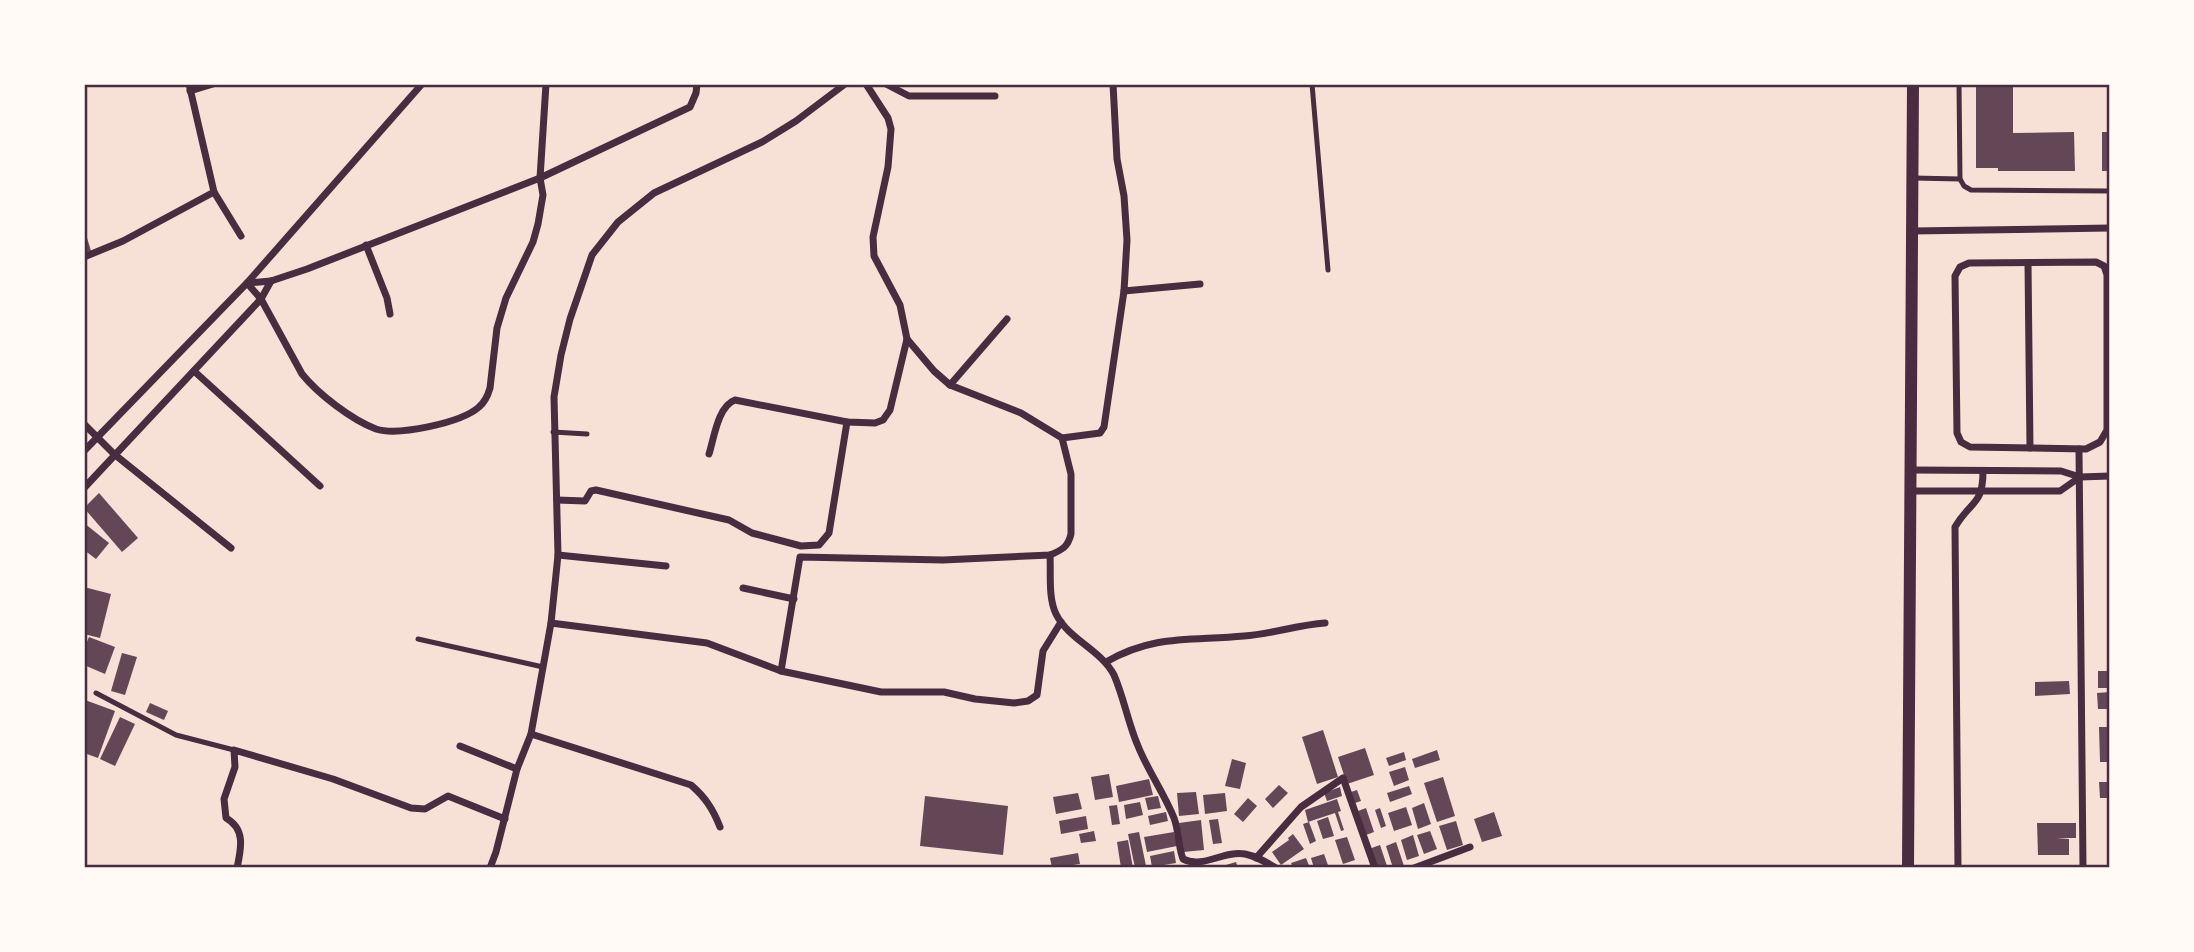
<svg xmlns="http://www.w3.org/2000/svg" width="2194" height="952" font-family="'Asap Condensed',sans-serif">
<style>
.building{fill:#644757}
.lines{fill:none;stroke-linecap:round;stroke-linejoin:round}
.service{stroke:#4a2c40;stroke-width:5}
.minor{stroke:#4a2c40;stroke-width:7}
.tertiary{stroke:#4a2c40;stroke-width:12}
.neatline{fill:none;stroke:#4a2c40;stroke-width:2.5}
</style>
<rect width="100%" height="100%" fill="#f7e1d7"/>
<g class="building">
<polygon points="1976,84 2013,84 2013,133 2074,132 2075,171 1998,171 1998,168 1976,168"/>
<rect x="2102" y="132" width="8" height="39"/>
<polygon points="84,228 91,251 84,253"/>
<polygon points="99,493 138,538 122,552 84,508"/>
<polygon points="84,523 109,543 96,559 84,550"/>
<polygon points="84,587 111,594 100,638 84,634"/>
<polygon points="89,637 115,647 105,674 84,665 84,649"/>
<polygon points="122,653 137,657 125,695 111,691"/>
<rect x="2098" y="671" width="12" height="17"/>
<polygon points="2069,681 2070,694 2035,696 2035,682"/>
<polygon points="2110,692 2110,709 2098,709 2097,693"/>
<polygon points="85,700 115,711 98,758 84,753"/>
<polygon points="150,703 168,711 164,720 146,712"/>
<polygon points="120,717 135,724 115,766 100,759"/>
<polygon points="2099,727 2110,727 2110,762 2100,762"/>
<polygon points="1323,730 1338,777 1317,784 1302,737"/>
<polygon points="1365,748 1374,775 1347,784 1338,757"/>
<polygon points="1437,750 1440,760 1415,768 1412,759"/>
<polygon points="1404,752 1406,760 1389,766 1386,758"/>
<polygon points="1232,759 1246,763 1240,789 1225,786"/>
<polygon points="1405,767 1409,780 1394,786 1389,772"/>
<polygon points="1109,774 1113,797 1095,800 1091,777"/>
<polygon points="1443,777 1455,816 1437,822 1424,783"/>
<polygon points="1149,779 1153,795 1119,802 1116,786"/>
<polygon points="2099,782 2110,782 2110,798 2100,798"/>
<polygon points="1279,785 1288,793 1273,808 1265,799"/>
<polygon points="1409,786 1412,794 1390,802 1387,793"/>
<polygon points="1340,787 1342,796 1327,801 1324,793"/>
<polygon points="1357,790 1361,801 1355,803 1351,792"/>
<polygon points="1196,792 1199,814 1179,816 1177,793"/>
<polygon points="1078,793 1082,809 1056,814 1053,797"/>
<polygon points="1225,793 1227,811 1205,814 1203,795"/>
<polygon points="925,796 1008,806 1003,855 920,846"/>
<polygon points="1158,796 1161,808 1148,810 1145,798"/>
<polygon points="1248,798 1257,806 1243,822 1234,814"/>
<polygon points="1337,799 1341,811 1338,812 1344,830 1341,831 1335,813 1308,822 1305,810"/>
<polygon points="1140,802 1143,815 1126,819 1124,805"/>
<polygon points="1424,803 1431,824 1418,829 1412,808"/>
<polygon points="1117,805 1120,824 1112,825 1109,806"/>
<polygon points="1406,807 1412,825 1394,831 1388,813"/>
<polygon points="1366,808 1374,832 1366,835 1358,811"/>
<polygon points="1380,808 1386,826 1381,828 1375,810"/>
<polygon points="1166,812 1168,821 1150,825 1148,816"/>
<polygon points="1494,812 1502,836 1482,842 1474,819"/>
<polygon points="1086,816 1088,829 1061,834 1059,821"/>
<polygon points="1328,817 1334,836 1323,839 1317,821"/>
<polygon points="1218,819 1222,843 1213,844 1209,820"/>
<polygon points="1201,820 1204,850 1183,852 1179,823"/>
<polygon points="1456,821 1463,845 1447,850 1439,826"/>
<polygon points="1309,822 1316,841 1310,844 1303,824"/>
<polygon points="2037,823 2076,823 2076,838 2057,838 2069,839 2069,855 2038,855"/>
<polygon points="1094,831 1096,841 1081,843 1079,834"/>
<polygon points="1430,831 1437,849 1424,854 1417,835"/>
<polygon points="1139,832 1146,866 1135,868 1128,834"/>
<polygon points="1174,832 1177,846 1147,852 1144,837"/>
<polygon points="1293,834 1304,849 1281,865 1272,852 1289,840 1288,838"/>
<polygon points="1413,835 1419,856 1407,860 1401,840"/>
<polygon points="1347,837 1355,860 1343,864 1335,840"/>
<polygon points="1128,840 1133,868 1121,868 1117,842"/>
<polygon points="1396,842 1404,866 1393,868 1386,846"/>
<polygon points="1380,845 1387,866 1375,868 1369,849"/>
<polygon points="1174,851 1176,863 1152,867 1150,856"/>
<polygon points="1078,853 1080,864 1052,868 1050,858"/>
<polygon points="1324,854 1329,868 1314,868 1311,858"/>
<polygon points="1306,858 1310,868 1293,868 1291,863"/>
<polygon points="1236,862 1238,868 1219,868 1219,867"/>
</g>
<g class="lines">
<g class="service">
<polyline points="1312,84 1328,270"/>
<polyline points="1959,84 1960,179 1964,186 1971,190 2110,191"/>
<polyline points="1913,178 1960,179"/>
<polyline points="553,432 587,434"/>
<polyline points="418,639 543,667"/>
<polyline points="96,693 176,735 234,750"/>
</g>
<g class="minor">
<polyline points="189,84 214,192 241,236"/>
<path d="M 422,84 L 247,283 L 261,299 L 302,374 C 318,394 352,420 376,429 C 398,436 461,423 479,407 C 485,402 488,395 490,388 L 497,328 L 506,298 L 533,242 L 538,224 L 543,195 L 540,178 L 546,84"/>
<polyline points="886,84 909,96 995,96"/>
<polyline points="190,91 213,84"/>
<polyline points="1912,231 2110,228"/>
<polyline points="366,245 387,298 390,314"/>
<polyline points="84,257 123,241 214,192"/>
<polygon points="2096,262 2104,266 2107,275 2107,430 2100,442 2086,449 1970,447 1961,442 1957,433 1955,276 1960,267 1969,263"/>
<polyline points="2028,263 2030,448"/>
<polyline points="1124,291 1200,284"/>
<polyline points="194,371 320,486"/>
<polyline points="950,385 1007,319"/>
<polyline points="84,424 114,454 231,548"/>
<polyline points="1062,438 1100,433 1104,427 1124,291 1127,240 1124,196 1117,159 1113,84"/>
<polyline points="2079,449 2083,868"/>
<polyline points="84,451 247,283 271,281 307,269 540,178 690,107 696,93 697,84"/>
<path d="M 709,454 C 714,438 718,406 735,400 L 847,422 L 875,423 L 883,420 L 890,410 L 907,339"/>
<polyline points="1910,470 2061,471 2080,477 2110,476"/>
<polyline points="84,488 261,299 271,281"/>
<polyline points="1910,491 2060,491 2080,477"/>
<polyline points="557,500 585,501 591,491 596,490 729,520 752,533 801,546 819,545 829,533 847,422"/>
<polyline points="558,555 666,566"/>
<path d="M 1050,555 C 1051,573 1048,598 1056,614 C 1069,640 1100,649 1114,675 C 1124,698 1128,723 1138,746 C 1148,771 1164,793 1174,818 C 1179,831 1178,846 1183,859 C 1203,869 1224,850 1245,854 C 1256,856 1266,862 1276,868"/>
<polyline points="743,588 794,599"/>
<polyline points="551,623 707,643 781,671 881,692 944,692 975,699 1014,703 1028,701 1037,695 1043,651 1061,622"/>
<path d="M 1106,662 C 1154,634 1192,641 1244,636 C 1272,634 1297,625 1325,623"/>
<path d="M 781,671 L 800,557 L 943,560 L 1050,555 C 1062,550 1068,547 1071,534 L 1071,474 L 1062,438 L 1021,413 L 950,385 L 934,371 L 907,339 L 900,305 L 874,256 L 873,237 L 888,167 L 891,129 L 888,118 L 866,84"/>
<path d="M 531,734 L 691,785 C 705,797 713,809 720,827"/>
<polyline points="460,746 517,769"/>
<polyline points="1256,858 1301,807 1343,778 1375,868"/>
<path d="M 237,868 C 241,849 246,829 226,818 L 224,799 L 235,767 L 234,750 L 333,779 L 411,808 L 425,809 L 448,796 L 505,819"/>
<polyline points="490,868 496,852 517,769 531,734 551,623 558,555 554,397 561,355 570,319 592,255 618,222 654,193 762,142 796,121 845,84"/>
<polyline points="1414,868 1470,847"/>
<path d="M 1958,868 L 1955,527 C 1971,500 1983,506 1983,471"/>
</g>
<polyline class="tertiary" points="1908,868 1913,84"/>
</g>
<rect width="2194" height="952" fill="none" stroke="#fffaf5" stroke-width="172"/>
<rect x="86" y="86" width="2022" height="780" class="neatline"/>
</svg>
